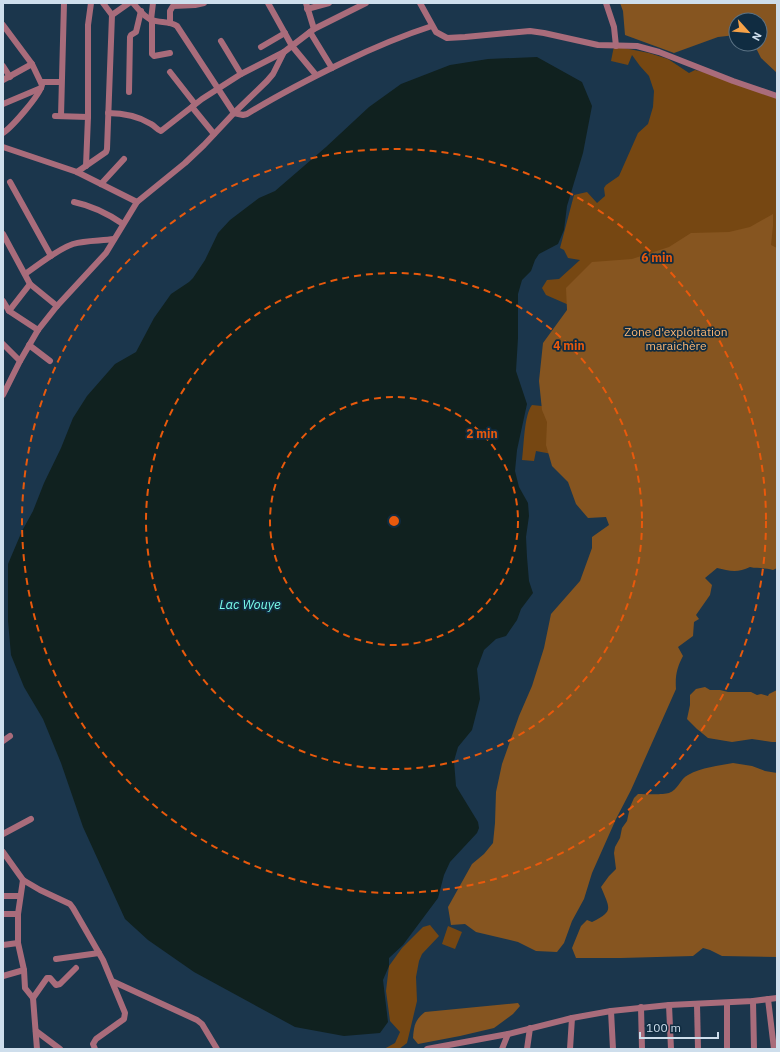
<svg xmlns="http://www.w3.org/2000/svg" width="780" height="1052" font-family="'IBM Plex Sans',sans-serif">
<style>
.green{fill:#764712}
.forest{fill:#865520}
.water{fill:#10211f}
.lines{fill:none;stroke-linecap:round;stroke-linejoin:round}
.minor{stroke:#a96c7b;stroke-width:6}
.ring{fill:none;stroke:#e8590c;stroke-width:2;stroke-dasharray:7 5}
.labels{text-anchor:middle;stroke-width:3.5;stroke-linejoin:round;paint-order:stroke}
.park-label{font-size:12px;fill:#feb773;stroke:#102c41}
.water-label{font-size:13px;font-style:italic;fill:#7afceb;stroke:#102c41}
.centre{fill:#e8590c;stroke:#102c41;stroke-width:2}
.ring-label{font-size:12px;text-anchor:middle;font-weight:bold;fill:#e8590c;stroke:#102c41;stroke-width:3.5;stroke-linejoin:round;paint-order:stroke}
</style>
<rect width="100%" height="100%" fill="#1b364c"/>
<g class="green">
<path d="M 614,46 L 649,53 L 668,59 L 689,73 L 695,70 L 720,76 L 777,96 L 777,562 L 552,454 L 536,451 L 534,461 L 522,460 C 524,446 524,415 532,405 L 561,408 L 578,309 L 546,295 L 542,288 L 547,280 L 559,279 L 580,260 L 568,258 L 564,250 L 560,248 L 574,195 L 587,192 L 597,203 L 605,196 L 604,188 L 606,185 L 619,176 L 638,133 L 648,124 L 653,107 L 654,91 L 649,76 L 640,66 L 632,55 L 628,65 L 611,61 Z"/>
<polygon points="430,925 439,936 422,954 419,961 416,977 417,1001 407,1043 399,1049 384,1049 395,1043 400,1032 390,1021 386,991 389,966 402,948 423,927"/>
<polygon points="448,926 462,932 455,949 442,944"/>
</g>
<g class="forest">
<polygon points="620,3 777,3 777,73 761,58 754,44 760,44 760,20 736,20 736,35 718,37 674,53 625,35 623,11"/>
<path d="M 773,214 L 773,226 L 771,245 L 777,248 L 777,568 L 773,570 C 765,567 758,569 750,567 C 738,573 729,571 717,568 L 705,578 L 712,585 L 710,595 L 696,615 L 699,619 L 694,622 L 693,636 L 678,647 L 683,656 C 677,667 675,676 676,689 L 631,790 L 616,819 L 592,873 L 584,899 L 572,921 L 564,943 L 557,952 L 536,951 L 518,942 L 476,932 L 465,924 L 451,925 L 448,907 L 472,864 L 484,854 L 493,843 L 495,823 L 496,792 L 502,764 L 519,716 L 532,686 L 544,648 L 551,614 L 580,581 L 592,548 L 592,537 L 609,525 L 606,517 L 588,518 L 576,504 L 568,482 L 552,466 L 546,445 L 547,422 L 542,410 L 539,381 L 543,343 L 567,310 L 566,288 L 592,262 L 632,259 L 669,247 L 691,233 L 729,232 L 750,227 Z"/>
<polygon points="705,687 710,690 720,690 728,692 751,692 757,695 761,694 768,696 769,694 777,690 777,742 772,742 752,739 732,742 708,738 697,729 687,719 690,705 690,695 696,689"/>
<path d="M 733,763 L 752,766 L 765,771 L 777,773 L 777,957 L 722,956 L 710,950 L 703,948 L 693,956 L 621,958 L 576,958 L 572,948 L 581,926 L 587,920 L 592,922 C 614,911 610,909 601,887 L 609,876 L 616,869 L 614,853 L 615,847 L 620,838 L 622,828 L 627,821 L 630,807 L 634,798 L 638,794 C 645,794 663,795 669,793 C 678,790 680,779 688,775 C 702,767 718,766 733,763 Z"/>
<path d="M 518,1003 L 520,1006 L 513,1014 L 494,1028 L 460,1036 L 418,1044 L 413,1038 C 414,1025 415,1020 425,1012 Z"/>
</g>
<polygon class="water" points="537,57 582,82 592,106 583,153 567,206 564,230 558,244 539,254 535,260 531,271 522,280 518,294 518,338 516,371 527,404 517,450 515,471 519,487 528,503 529,516 526,537 527,557 529,581 533,593 521,609 517,620 506,636 496,639 484,650 477,669 480,699 472,730 458,747 454,761 456,786 478,822 479,828 477,833 450,862 444,875 438,898 403,945 389,958 389,966 383,980 388,1022 380,1033 344,1036 295,1027 194,972 148,940 125,919 83,827 61,763 43,719 24,687 11,655 8,621 8,564 22,531 33,511 44,483 61,448 73,418 87,396 115,364 136,352 154,318 171,294 189,282 193,278 205,260 218,233 230,220 259,198 275,191 326,147 369,107 401,84 450,65 488,59"/>
<g class="lines">
<g class="minor">
<path d="M 133,3 C 138,9 145,18 152,20 C 160,23 170,21 177,26 L 234,113 L 243,115 L 247,114 C 278,95 311,78 344,62 C 373,48 401,36 432,26"/>
<polyline points="268,3 292,46 316,75"/>
<polyline points="306,3 314,29"/>
<polyline points="420,3 436,32 447,38 465,37 530,31 544,33 598,45 637,46 659,52 733,81 777,96"/>
<polyline points="606,3 614,27 616,46"/>
<polyline points="307,9 329,3"/>
<polyline points="112,15 129,3"/>
<polyline points="151,20 153,3"/>
<polyline points="152,20 152,54 154,56 170,53"/>
<polyline points="170,23 170,11 173,6 195,5 204,3"/>
<path d="M 3,25 L 32,64 L 42,85 C 40,95 12,127 3,133"/>
<polyline points="310,32 332,68"/>
<polyline points="221,41 241,74"/>
<polyline points="261,47 285,33"/>
<polyline points="3,66 10,77"/>
<polyline points="170,72 195,104"/>
<polyline points="3,80 32,64"/>
<polyline points="41,82 61,82"/>
<polyline points="129,92 130,37 131,35 136,32 141,11"/>
<polyline points="3,104 41,88"/>
<polyline points="192,107 214,134"/>
<path d="M 108,113 C 123,113 138,116 151,124 C 155,126 157,130 161,131 L 202,99 L 241,74 L 284,52"/>
<polyline points="55,116 88,117"/>
<polyline points="61,116 64,3"/>
<polyline points="3,147 77,172 137,202"/>
<polyline points="86,166 88,117 88,25 91,3"/>
<polyline points="77,172 106,152 107,149 112,15 103,3"/>
<polyline points="10,182 51,256"/>
<polyline points="101,184 124,159"/>
<path d="M 74,202 C 93,206 107,213 123,224"/>
<polyline points="3,234 30,284 57,306"/>
<path d="M 25,274 C 40,264 56,250 73,244 C 86,240 101,241 114,239"/>
<polyline points="3,301 9,311 38,330"/>
<polyline points="9,311 30,284"/>
<polyline points="3,344 20,361"/>
<polyline points="29,345 50,361"/>
<polyline points="3,395 20,361 38,330 57,306 106,253 137,202 185,163 204,145 234,113 267,81 273,74 284,52 314,29 366,3"/>
<polyline points="3,741 10,736"/>
<polyline points="3,834 31,819"/>
<polyline points="3,852 23,880 40,890 70,904 73,908 103,960 125,1013 124,1019 96,1039 93,1044 95,1049"/>
<polyline points="23,880 18,914 18,943 24,970 25,988 33,998"/>
<polyline points="3,896 20,896"/>
<polyline points="3,914 18,914"/>
<polyline points="3,945 18,943"/>
<polyline points="56,959 99,953"/>
<polyline points="3,976 24,970"/>
<polyline points="112,981 197,1020 202,1024 217,1049"/>
<polyline points="768,999 774,1049 777,1048"/>
<polyline points="753,1001 754,1049"/>
<polyline points="727,1003 727,1049"/>
<polyline points="697,1004 698,1049"/>
<polyline points="669,1005 671,1049"/>
<polyline points="641,1007 642,1049"/>
<polyline points="611,1011 613,1049"/>
<polyline points="36,1031 60,1049"/>
<polyline points="37,1049 33,998 47,978 50,978 56,985 60,984 76,968"/>
<polyline points="427,1049 508,1034 572,1018 611,1011 669,1005 753,1001 777,998"/>
<polyline points="502,1049 508,1034"/>
<polyline points="527,1049 530,1028"/>
<polyline points="570,1049 572,1018"/>
</g>
</g>
<g class="ring">
<circle cx="394" cy="521" r="124"/>
<circle cx="394" cy="521" r="248"/>
<circle cx="394" cy="521" r="372"/>
</g>
<g class="labels">
<g class="park-label">
<text x="676" y="336">Zone d'exploitation<tspan x="676" dy="14">maraichère</tspan></text>
</g>
<g class="water-label">
<text x="250" y="609">Lac Wouye</text>
</g>
</g>
<circle cx="394" cy="521" r="6" class="centre"/>
<g class="ring-label">
<text x="657" y="262">6 min</text>
<text x="569" y="350">4 min</text>
<text x="482" y="438">2 min</text>
</g>
<rect width="780" height="1052" fill="none" stroke="#cedeec" stroke-width="8"/>
<g transform="translate(748 32) rotate(117)"><circle r="19" fill="#102c41" stroke="#5c7385"/>
<path d="M0-3L7 15L0 10L-7 15Z" fill="#f6a248"/>
<text y="-6" font-size="11" font-weight="bold" text-anchor="middle" fill="#cedeec">N</text>
</g>
<path d="M640 1032v6h78v-6" fill="none" stroke="#cedeec" stroke-width="2"/>
<text x="646" y="1032" font-size="12" fill="#cedeec" stroke="#102c41" stroke-width="3" paint-order="stroke">100 m</text>
</svg>
